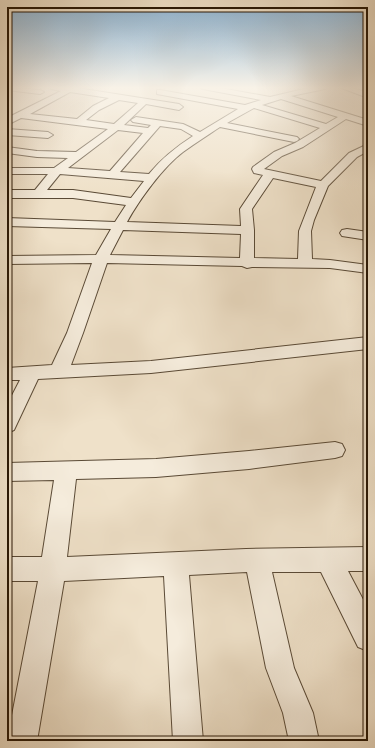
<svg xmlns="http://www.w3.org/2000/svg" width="375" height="748" font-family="'EB Garamond',serif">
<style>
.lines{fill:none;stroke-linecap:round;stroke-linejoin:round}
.minor-casing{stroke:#5a4a36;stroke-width:2}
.minor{fill:#f5ecdc;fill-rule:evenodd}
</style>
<rect width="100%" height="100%" fill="#efe1c9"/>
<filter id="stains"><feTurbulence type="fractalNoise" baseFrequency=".005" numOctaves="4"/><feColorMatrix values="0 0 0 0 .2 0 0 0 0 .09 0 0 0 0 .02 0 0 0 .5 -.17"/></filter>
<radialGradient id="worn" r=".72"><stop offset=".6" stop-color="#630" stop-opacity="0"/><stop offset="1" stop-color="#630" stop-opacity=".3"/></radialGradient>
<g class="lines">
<defs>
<g id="minor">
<polygon points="7,87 40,90 44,92 40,94 7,90"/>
<path d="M 50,87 L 71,87 L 179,104 L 183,107 L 179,110 L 146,104 L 124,125 L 148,128 L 151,125 L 133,122 L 131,120 L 136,117 L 183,124 L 200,132 L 238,109 L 157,94 L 157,90 L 160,90 L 245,105 L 261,100 L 203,89 L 199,87 L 215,87 L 270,97 L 312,87 L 326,87 L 325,89 L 291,96 L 368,120 L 368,126 L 346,119 L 303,147 L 282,156 L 264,169 L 321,181 L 349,153 L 368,144 L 368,151 L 357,157 L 328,186 L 314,220 L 311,231 L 312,259 L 330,260 L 368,265 L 368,273 L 330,268 L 252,267 L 247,268 L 242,266 L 107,263 L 83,333 L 71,365 L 151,361 L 368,337 L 368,349 L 151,373 L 38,379 L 14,430 L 7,433 L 7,405 L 20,380 L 7,380 L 7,368 L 52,365 L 67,333 L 92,263 L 7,264 L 7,256 L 96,255 L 111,229 L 7,226 L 7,218 L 115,222 L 126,205 L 73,198 L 7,198 L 7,190 L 35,190 L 48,174 L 7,174 L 7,168 L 54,168 L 68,158 L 37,157 L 7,153 L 7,147 L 37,151 L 76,152 L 108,129 L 21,118 L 7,125 L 7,118 L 61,91 L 51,89 ZM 70,92 L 109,98 L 93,106 L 77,119 L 30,114 ZM 281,99 L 338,117 L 326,124 L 262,105 ZM 119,100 L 138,103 L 114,124 L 86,120 L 99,110 ZM 254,108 L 320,128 L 295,143 L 274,152 L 253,167 L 252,169 L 254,173 L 263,175 L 240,209 L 241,226 L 127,222 C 139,200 163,167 183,152 C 195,143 208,135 220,127 L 294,142 L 297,141 L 299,139 L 297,137 L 227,123 ZM 160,126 L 181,129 L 193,136 C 176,147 162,158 149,174 L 120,172 ZM 118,130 L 143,133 L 110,171 L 68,168 ZM 60,174 L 144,181 L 131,198 L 73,190 L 47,190 ZM 273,178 L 316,187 L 299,231 L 298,259 L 254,258 L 254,230 L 252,209 ZM 123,230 L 241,234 L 240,258 L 110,255 Z"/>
<polygon points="339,87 350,87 368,93 368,98"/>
<polygon points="7,129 48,132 53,135 48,138 7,135"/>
<polygon points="347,229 368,232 368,240 342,236 340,233 342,230"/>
<polygon points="335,442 342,444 345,450 342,456 335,458 249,469 156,477 76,479 67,557 246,549 368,547 368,571 348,571 368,609 368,651 358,647 321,572 272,572 294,668 313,713 319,741 289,741 283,713 266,668 247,572 189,575 203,741 173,741 164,576 64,581 37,741 7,741 38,581 7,581 7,557 42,557 54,480 7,481 7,463 156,459 249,451"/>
</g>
</defs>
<use href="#minor" class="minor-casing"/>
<use href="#minor" class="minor"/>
</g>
<linearGradient id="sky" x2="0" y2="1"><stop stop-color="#8bb6d9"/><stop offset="0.46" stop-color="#f8f2e7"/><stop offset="1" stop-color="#f8f2e7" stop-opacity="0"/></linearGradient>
<rect width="375" height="191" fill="url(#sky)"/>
<rect width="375" height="748" fill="none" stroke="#efe1c9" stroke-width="24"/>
<rect x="8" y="8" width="359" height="732" fill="none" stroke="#281705" stroke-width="2"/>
<rect x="12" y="12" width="351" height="724" fill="none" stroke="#281705"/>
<rect width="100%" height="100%" filter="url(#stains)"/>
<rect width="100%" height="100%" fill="url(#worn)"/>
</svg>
